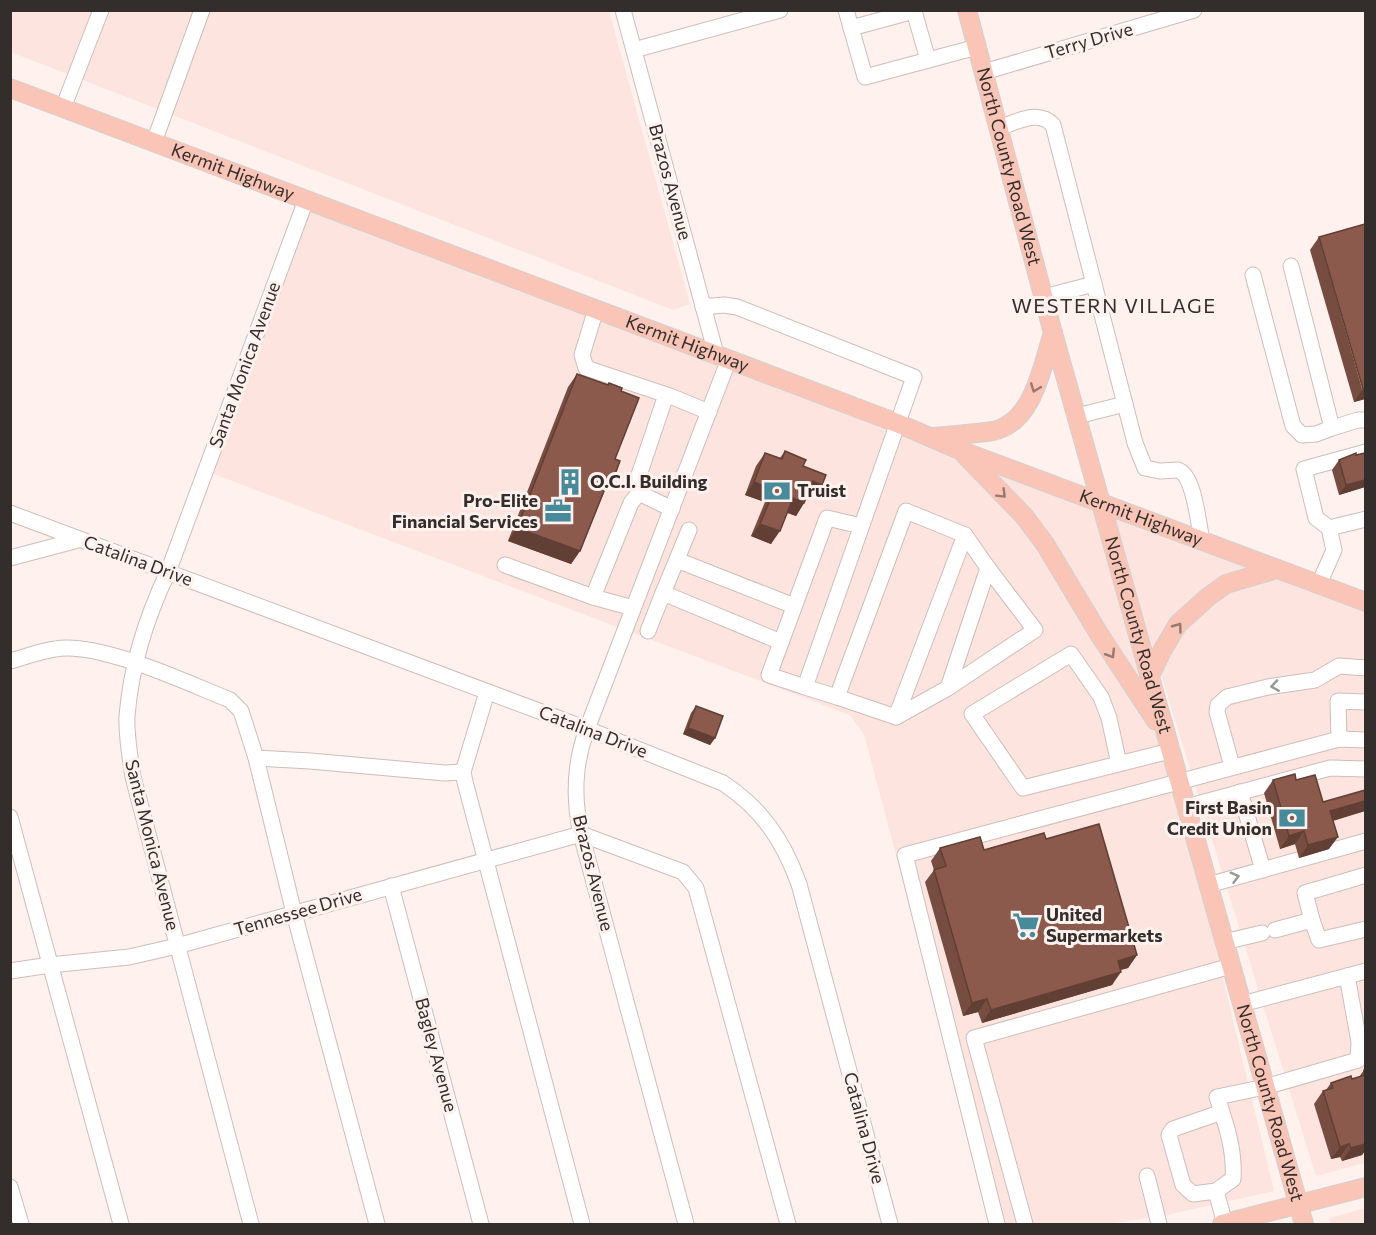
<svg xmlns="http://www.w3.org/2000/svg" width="1376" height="1235" font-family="Commissioner,sans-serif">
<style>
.built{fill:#fde4de}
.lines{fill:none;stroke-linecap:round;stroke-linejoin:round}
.minor-casing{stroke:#cdbeba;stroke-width:17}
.major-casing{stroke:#d2d1d0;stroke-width:20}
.minor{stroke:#fff;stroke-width:15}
.major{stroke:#fac5b6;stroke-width:18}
.wall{fill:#784d41}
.shaded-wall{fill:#613f35}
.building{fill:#8b5a4c;stroke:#613f35;stroke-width:1.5}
.oneway{stroke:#967970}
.oneway2{stroke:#999695}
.labels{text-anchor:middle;stroke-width:6;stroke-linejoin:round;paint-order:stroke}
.street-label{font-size:18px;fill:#332d2b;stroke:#fef1ee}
.poi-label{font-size:18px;font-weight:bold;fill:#332d2b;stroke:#fef1ee;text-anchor:start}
.neighbourhood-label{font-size:20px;letter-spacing:1.5px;fill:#332d2b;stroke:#fef1ee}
</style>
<rect width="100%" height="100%" fill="#fef1ee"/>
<g class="built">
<polygon points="10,11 609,11 690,304 673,310 11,52"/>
<polygon points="306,200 1365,601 1365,1163 1316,1176 1112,516 1274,1191 1167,1215 1107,1224 994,1224 864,734 850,715 206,471"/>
<polygon points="1365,1208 1365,1224 1331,1224 1329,1218"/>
</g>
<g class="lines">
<defs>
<g id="minor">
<polyline points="623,10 716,354"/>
<polyline points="846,10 865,77 977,47"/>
<polyline points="851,28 914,11 928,60"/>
<polyline points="634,50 780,10"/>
<polyline points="984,72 1194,10"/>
<polyline points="63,108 101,10"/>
<path d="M 999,128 C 1016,122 1038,109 1053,125 L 1135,443 L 1145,468 L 1160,471 L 1178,470 C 1195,476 1198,524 1202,540"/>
<polyline points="154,142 202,10"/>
<polyline points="1291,266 1332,428 1358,420 1366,420"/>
<polyline points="1253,275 1293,426 1302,435 1316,434 1332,428"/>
<polyline points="1044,297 1094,284"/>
<polyline points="703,307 724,305 737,307 914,377 805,687 837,697 906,511 965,535 896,717 948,688 988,568 1035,630 948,688"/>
<polyline points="596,309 582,355 586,368 670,396 709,412"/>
<polyline points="666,395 638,478 639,493 672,509"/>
<polyline points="1077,416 1125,404"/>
<path d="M 10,513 L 587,729 L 723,783 C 762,809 783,840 799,884 L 890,1224"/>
<polyline points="1329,528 1366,519"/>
<polyline points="689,530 663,593 781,642"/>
<polyline points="965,535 988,568"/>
<polyline points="10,558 78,540"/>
<polyline points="677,560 794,606"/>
<polyline points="505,565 593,597 633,608"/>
<polyline points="1319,584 1334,550 1329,528 1316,518 1304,469 1366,452"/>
<polyline points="593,597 631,503 639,493"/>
<polyline points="648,631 663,593"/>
<path d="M 10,661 C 25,657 40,651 55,649 C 99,641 187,683 230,700 L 241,711 L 256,758 L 294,913 L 377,1224"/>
<polyline points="805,687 769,675 827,518 861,526"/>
<polyline points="487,692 463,772 465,782 582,1224"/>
<polyline points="837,697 896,717"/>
<polyline points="1339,739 1338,701 1366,702"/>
<polyline points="256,758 310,761 445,773 463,772"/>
<polyline points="1119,764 1109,718 1101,697 1071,654 972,714 1023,788 1170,751"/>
<polyline points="1232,766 1217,712 1218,705 1227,697 1268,687 1315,680 1339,666 1366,668"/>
<polyline points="1240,792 1263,870"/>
<polyline points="1186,807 1330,768 1366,769"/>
<polyline points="10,817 121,1224"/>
<polyline points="1208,885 1366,841"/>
<polyline points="391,886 481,1224"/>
<polyline points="1312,920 1319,940 1366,929"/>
<polyline points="1275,930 1312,920 1305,893 1366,875"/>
<polyline points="1224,942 1262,933"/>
<polyline points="10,971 50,965 129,957 177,946 581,834 683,872 696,888 788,1224"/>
<polyline points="1242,1004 1366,971"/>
<path d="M 1222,1112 L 1173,1129 L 1169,1135 L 1183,1185 L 1193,1194 L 1216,1191 L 1233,1179 C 1235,1150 1226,1124 1217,1097 L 1265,1087 L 1358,1060 L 1359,1042 L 1347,976"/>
<polyline points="1147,1176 1159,1224"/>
<polyline points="10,1187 21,1224"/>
<polyline points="1216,1191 1225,1224"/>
<path d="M 251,1224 L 133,777 C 130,756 126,736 127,716 C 131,667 147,616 168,572 L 306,200"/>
<path d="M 686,1224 L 581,834 C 573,797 574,764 587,729 L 729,359"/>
<polyline points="997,1224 905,855 1339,739 1366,740"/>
<polyline points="1025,1224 974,1038 1231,966"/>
</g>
<g id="major">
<path id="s1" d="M 967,10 L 1053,333 L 1304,1224"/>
<path id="s2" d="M 10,88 L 897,423 L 962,451 L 1366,602"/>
<path d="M 933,437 C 952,435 973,434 993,431 C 1034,422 1042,366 1053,333"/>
<polyline points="965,455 1024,516 1045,544 1099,634 1156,721"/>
<polyline points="1149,678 1162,651 1178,624 1208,597 1226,584 1277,569"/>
<polyline points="1222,1224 1366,1187"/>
</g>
</defs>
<use href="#minor" class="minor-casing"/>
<use href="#major" class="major-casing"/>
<use href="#minor" class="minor"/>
<use href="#major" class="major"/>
</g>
<g class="wall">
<polygon points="1319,237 1365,399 1354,402 1310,250"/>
<polygon points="577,374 615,459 614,477 605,490 580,551 571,564 508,541 568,387"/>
<polygon points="785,451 803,466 813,498 807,496 804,503 796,516 787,513 771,544 751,536 765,502 745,495 756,466 765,453 780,458"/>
<polygon points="1339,460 1365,487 1339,495 1332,470"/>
<polygon points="696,706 715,738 710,745 683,734 691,713"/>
<polygon points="1273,780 1296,780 1323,802 1365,811 1333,821 1329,849 1299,858 1295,844 1280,849 1264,793"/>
<polygon points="1046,839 1137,955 1128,968 1120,970 1112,985 982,1023 978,1012 963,1016 925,882 934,870 931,861 940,848 984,850"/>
<polygon points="1365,1069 1365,1153 1365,1151 1362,1155 1342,1161 1340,1157 1331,1159 1314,1104 1323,1091 1326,1090 1331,1083 1359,1077 1364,1070"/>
</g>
<g class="shaded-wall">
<polygon points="1365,388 1365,399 1354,402 1363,389"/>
<polygon points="610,476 614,477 605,490 601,489"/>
<polygon points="1365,480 1365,487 1339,495 1346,485"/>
<polygon points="813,481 822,485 813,498 804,494"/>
<polygon points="754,482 774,490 765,502 745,495"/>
<polygon points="793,498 804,503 796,516 784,511"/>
<polygon points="760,524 780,531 771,544 751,536"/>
<polygon points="517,528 580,551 571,564 508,541"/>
<polygon points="688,728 715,738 710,745 683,734"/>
<polygon points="1365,801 1365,811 1321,824 1330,811"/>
<polygon points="1304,831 1295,844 1280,849 1289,836"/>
<polygon points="1338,837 1329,849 1299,858 1308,845"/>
<polygon points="1137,955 1128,968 1109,973 1118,961"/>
<polygon points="1121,972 1112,985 982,1023 991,1010"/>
<polygon points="987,999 978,1012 963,1016 972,1003"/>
<polygon points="1349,1144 1340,1157 1331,1159 1340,1147"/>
<polygon points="1365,1144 1365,1150 1362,1155 1342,1161 1351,1148"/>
</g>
<g class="building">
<polygon points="1365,224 1365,388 1363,389 1319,237"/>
<polygon points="577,374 608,385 609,383 622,388 621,391 639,398 615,459 620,461 614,477 610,476 580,551 517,528"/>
<polygon points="785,451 806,460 803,466 826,475 822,485 813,481 804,503 793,498 780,531 760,524 774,490 754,482 765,453 782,459"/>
<polygon points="1356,453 1356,455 1365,453 1365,480 1346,485 1339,460"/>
<polygon points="696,706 723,716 715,738 688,728"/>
<polygon points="1295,774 1296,780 1315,775 1323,802 1365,790 1365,801 1330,811 1338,837 1308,845 1304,831 1289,836 1273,780"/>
<polygon points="1099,824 1137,955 1118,961 1121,972 991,1010 987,999 972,1003 934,870 946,866 940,848 980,837 984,850 1044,833 1046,839"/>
<polygon points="1365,1069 1365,1144 1351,1148 1349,1144 1340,1147 1323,1091 1333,1088 1331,1083 1351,1076 1352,1079 1365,1075 1364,1070"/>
</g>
<defs><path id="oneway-chevron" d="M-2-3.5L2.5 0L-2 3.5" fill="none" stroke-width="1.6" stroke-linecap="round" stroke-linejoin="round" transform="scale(1.5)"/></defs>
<g class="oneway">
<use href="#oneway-chevron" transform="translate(1035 388) rotate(111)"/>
<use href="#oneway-chevron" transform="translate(1002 494) rotate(45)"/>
<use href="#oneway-chevron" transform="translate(1178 627) rotate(-53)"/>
<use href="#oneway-chevron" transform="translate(1111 654) rotate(58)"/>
</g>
<g class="oneway2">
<use href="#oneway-chevron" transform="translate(1275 686) rotate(171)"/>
<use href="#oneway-chevron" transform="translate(1235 877) rotate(-15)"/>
</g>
<defs>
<symbol id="building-bare" viewBox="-9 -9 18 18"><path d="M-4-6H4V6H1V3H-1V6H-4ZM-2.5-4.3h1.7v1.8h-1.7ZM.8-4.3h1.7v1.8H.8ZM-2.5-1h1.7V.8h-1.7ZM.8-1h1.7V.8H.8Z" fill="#478a9a" stroke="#fef1ee" stroke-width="2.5" paint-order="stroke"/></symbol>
<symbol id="bank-bare" viewBox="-9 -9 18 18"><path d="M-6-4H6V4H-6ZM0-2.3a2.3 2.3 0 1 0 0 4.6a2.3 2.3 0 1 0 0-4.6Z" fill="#478a9a" stroke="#fef1ee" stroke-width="2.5" paint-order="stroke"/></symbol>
<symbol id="office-bare" viewBox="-9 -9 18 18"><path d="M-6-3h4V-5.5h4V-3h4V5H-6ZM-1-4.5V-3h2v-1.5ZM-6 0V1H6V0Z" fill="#478a9a" stroke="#fef1ee" stroke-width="2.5" paint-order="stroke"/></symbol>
<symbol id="supermarket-bare" viewBox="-9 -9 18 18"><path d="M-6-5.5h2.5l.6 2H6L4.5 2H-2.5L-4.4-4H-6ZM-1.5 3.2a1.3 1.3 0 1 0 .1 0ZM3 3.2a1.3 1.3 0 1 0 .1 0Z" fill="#478a9a" stroke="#fef1ee" stroke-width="2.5" paint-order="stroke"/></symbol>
</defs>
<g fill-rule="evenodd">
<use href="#building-bare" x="551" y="463" width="38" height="38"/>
<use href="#bank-bare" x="758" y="472" width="38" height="38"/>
<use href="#office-bare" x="539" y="492" width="38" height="38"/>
<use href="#bank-bare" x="1273" y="799" width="38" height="38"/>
<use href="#supermarket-bare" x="1007" y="906" width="38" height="38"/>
</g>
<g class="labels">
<g class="street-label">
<text transform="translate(1089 41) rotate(-16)" y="6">Terry Drive</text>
<text dy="6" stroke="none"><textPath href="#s1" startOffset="162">North County Road West</textPath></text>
<text dy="6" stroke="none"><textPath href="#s2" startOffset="238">Kermit Highway</textPath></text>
<text transform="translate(670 182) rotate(75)" y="6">Brazos Avenue</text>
<text dy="6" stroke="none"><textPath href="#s2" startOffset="724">Kermit Highway</textPath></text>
<text transform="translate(245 365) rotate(-70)" y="6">Santa Monica Avenue</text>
<text dy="6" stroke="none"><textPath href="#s2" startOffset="1210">Kermit Highway</textPath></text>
<text transform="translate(138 561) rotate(20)" y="6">Catalina Drive</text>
<text dy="6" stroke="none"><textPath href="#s1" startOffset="648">North County Road West</textPath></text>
<text transform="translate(593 732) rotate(21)" y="6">Catalina Drive</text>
<text transform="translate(152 845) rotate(76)" y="6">Santa Monica Avenue</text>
<text transform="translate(593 873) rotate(76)" y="6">Brazos Avenue</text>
<text transform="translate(298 912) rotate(-16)" y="6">Tennessee Drive</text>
<text transform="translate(436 1055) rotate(75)" y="6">Bagley Avenue</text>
<text dy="6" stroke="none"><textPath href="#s1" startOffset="1134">North County Road West</textPath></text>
<text transform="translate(864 1128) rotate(75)" y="6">Catalina Drive</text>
</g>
<g class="poi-label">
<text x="590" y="488">O.C.I. Building</text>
<text x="797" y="497">Truist</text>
<text x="538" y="507" text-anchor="end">Pro-Elite<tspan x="538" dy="21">Financial Services</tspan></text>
<text x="1272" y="814" text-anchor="end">First Basin<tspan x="1272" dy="21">Credit Union</tspan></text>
<text x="1046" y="921">United<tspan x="1046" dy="21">Supermarkets</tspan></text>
</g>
<g class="neighbourhood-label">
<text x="1114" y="313">WESTERN VILLAGE</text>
</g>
</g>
<rect width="1376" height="1235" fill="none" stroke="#332d2b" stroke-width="24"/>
</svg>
